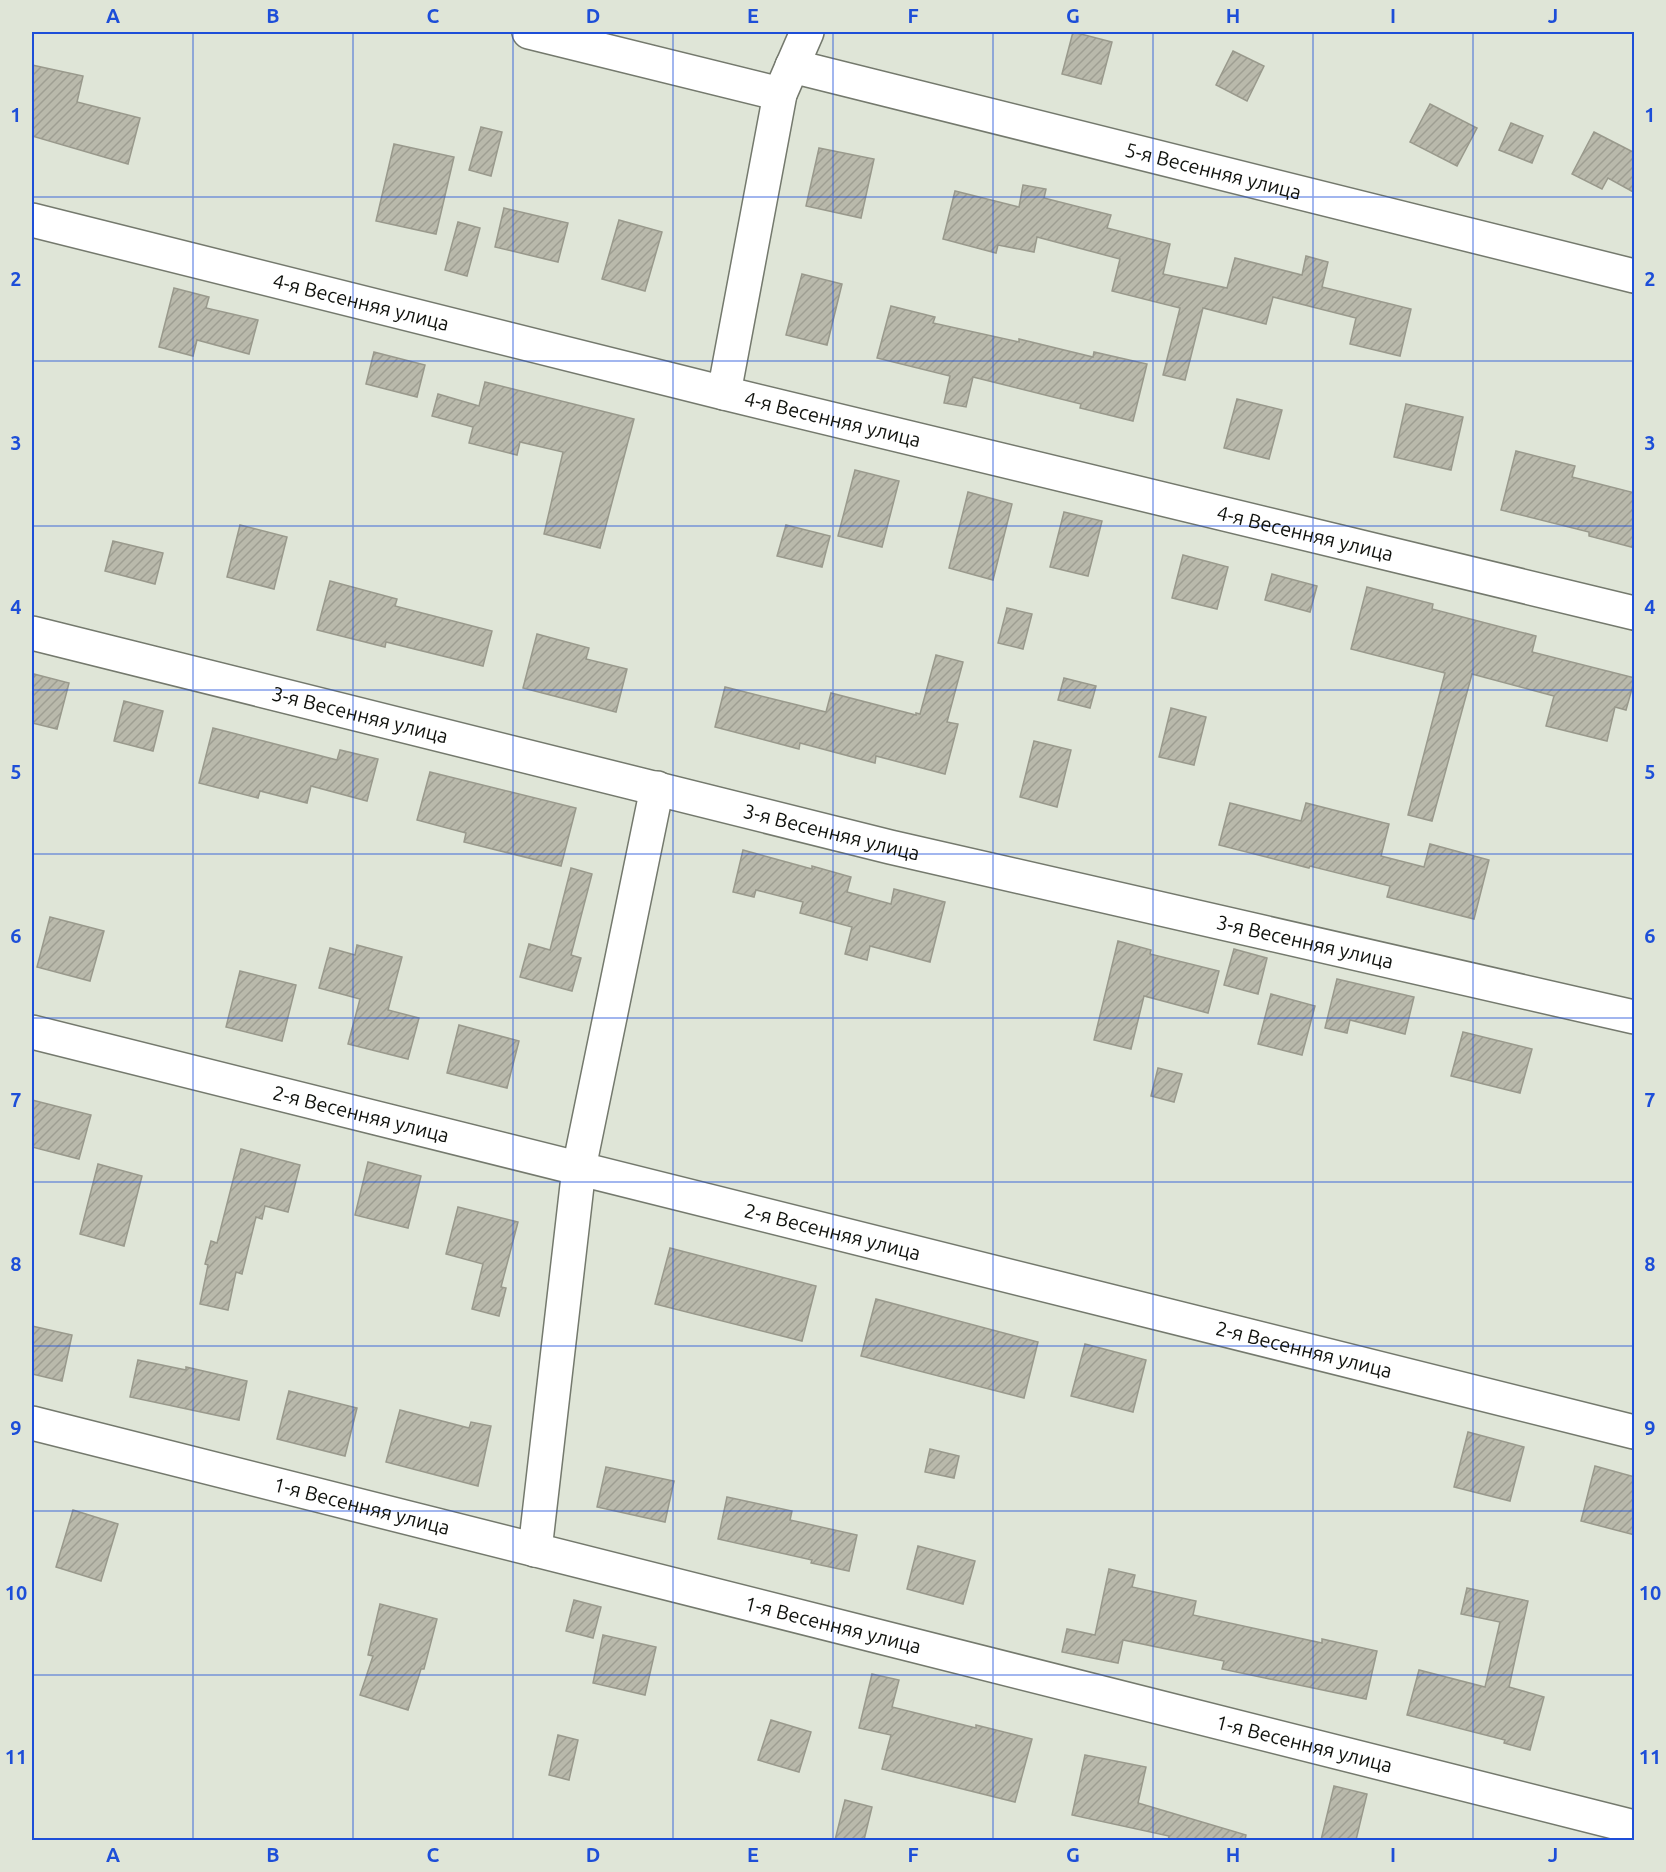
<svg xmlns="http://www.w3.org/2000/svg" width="1666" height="1872" font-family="Ubuntu,sans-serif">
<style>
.building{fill:url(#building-hatch);stroke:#99998c;stroke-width:1.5}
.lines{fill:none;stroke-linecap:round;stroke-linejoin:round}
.minor-casing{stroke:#74796d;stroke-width:36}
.minor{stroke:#fff;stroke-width:33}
.grid{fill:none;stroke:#1d4ed8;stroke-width:1.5;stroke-opacity:0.55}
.labels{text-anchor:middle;stroke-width:5;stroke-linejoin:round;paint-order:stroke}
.street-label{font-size:20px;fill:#10120d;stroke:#dfe5d7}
.neatline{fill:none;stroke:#1d4ed8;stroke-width:2}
.grid-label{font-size:20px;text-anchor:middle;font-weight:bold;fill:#1d4ed8}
</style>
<defs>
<pattern id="building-hatch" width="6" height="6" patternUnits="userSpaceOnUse" patternTransform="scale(1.5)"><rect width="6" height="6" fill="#b9b9ab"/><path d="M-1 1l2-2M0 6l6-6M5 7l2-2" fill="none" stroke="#9e9e92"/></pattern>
</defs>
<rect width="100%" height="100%" fill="#dfe5d7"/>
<g class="building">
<polygon points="1073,32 1112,42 1101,84 1062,74"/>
<polygon points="1233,51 1264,66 1247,101 1216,85"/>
<polygon points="32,65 83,76 77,102 140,118 128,164 32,136"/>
<polygon points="1430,104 1477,128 1457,166 1410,142"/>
<polygon points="1511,123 1543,136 1532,163 1499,150"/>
<polygon points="481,127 502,132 491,176 469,170"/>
<polygon points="1594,132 1635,153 1635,193 1608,178 1602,189 1572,174"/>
<polygon points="394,144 454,157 436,234 376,221"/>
<polygon points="819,148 874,159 861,218 806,206"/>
<polygon points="1023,185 1046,189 1044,198 1111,215 1107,228 1170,244 1163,274 1227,288 1235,258 1302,275 1306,256 1328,262 1322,287 1411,309 1400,356 1350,344 1356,318 1273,297 1266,324 1203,308 1185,380 1163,375 1180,308 1112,291 1120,259 1037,237 1034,252 998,245 996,253 943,239 955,191 1019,207"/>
<polygon points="504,208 568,223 558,262 495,247"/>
<polygon points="619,220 662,232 645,291 602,279"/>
<polygon points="458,222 480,228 467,276 445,270"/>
<polygon points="802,274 842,284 827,345 786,335"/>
<polygon points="174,288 209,297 206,308 258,320 249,354 197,340 193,356 159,347"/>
<polygon points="891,306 935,317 933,323 1019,342 1019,339 1093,357 1094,352 1147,364 1133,421 1080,408 1081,404 973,377 966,407 944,403 950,376 877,358"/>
<polygon points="374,352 425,365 417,397 366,384"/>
<polygon points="485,382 634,419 600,548 544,534 563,452 520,442 517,455 469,443 473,427 432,416 438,394 479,406"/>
<polygon points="1237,399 1282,410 1269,459 1224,448"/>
<polygon points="1406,404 1463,417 1451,470 1394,457"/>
<polygon points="1516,451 1575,466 1572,477 1635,493 1635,548 1589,536 1589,532 1501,510"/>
<polygon points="855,470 899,481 882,547 838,536"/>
<polygon points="968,492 1012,504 993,580 949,568"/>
<polygon points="1064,512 1102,521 1088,576 1050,567"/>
<polygon points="240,525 287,537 274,589 227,577"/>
<polygon points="786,525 830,536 822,567 777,556"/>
<polygon points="113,541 163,553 155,584 105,571"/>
<polygon points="1183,555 1228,567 1217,609 1172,598"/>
<polygon points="1272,574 1317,586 1310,612 1265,600"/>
<polygon points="330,581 397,599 395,606 492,631 483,666 386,642 385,647 317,630"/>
<polygon points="1367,587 1433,604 1432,609 1536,636 1532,652 1635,678 1626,710 1615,707 1607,741 1546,726 1554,696 1472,674 1432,821 1408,815 1445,673 1351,649"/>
<polygon points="1007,608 1032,614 1023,649 998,643"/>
<polygon points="537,634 589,648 586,659 627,669 616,712 523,688"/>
<polygon points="936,655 963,662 947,722 958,724 945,774 876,756 875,763 800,743 799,749 715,727 725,687 826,712 831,693 916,715 916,713 920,714"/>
<polygon points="34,674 69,683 57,729 32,723 32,685"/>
<polygon points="1064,678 1096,686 1090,708 1058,700"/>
<polygon points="124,701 163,711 153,751 114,741"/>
<polygon points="1171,708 1206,717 1194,765 1159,757"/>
<polygon points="213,728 337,760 340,750 378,759 367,801 311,786 307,803 260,791 258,798 199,783"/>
<polygon points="1034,741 1071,750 1057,807 1020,797"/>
<polygon points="430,772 576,808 561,866 464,842 466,833 417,820"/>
<polygon points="1230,803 1301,821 1306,803 1389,824 1381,856 1424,867 1430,844 1489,860 1474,919 1387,897 1390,886 1310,866 1309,868 1219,845"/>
<polygon points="743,850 812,869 812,866 851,877 847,892 891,904 894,889 945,902 930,962 870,946 867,960 845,954 852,927 800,913 803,902 756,890 754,897 733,892"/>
<polygon points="571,868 592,874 571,955 581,958 572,991 520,977 529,944 550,950"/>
<polygon points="50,917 104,931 90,981 37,967"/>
<polygon points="1118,941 1151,950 1150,954 1219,971 1208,1013 1144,996 1131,1049 1094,1040"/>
<polygon points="357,945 402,957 388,1010 419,1018 408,1059 348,1044 360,999 319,988 330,948 355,955"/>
<polygon points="1234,949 1267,958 1258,994 1224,985"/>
<polygon points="240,971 296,985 282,1041 226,1027"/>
<polygon points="1337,979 1414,997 1405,1034 1350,1020 1347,1033 1325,1028"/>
<polygon points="1271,994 1315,1006 1302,1055 1258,1044"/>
<polygon points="459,1025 519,1041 507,1088 447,1073"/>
<polygon points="1463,1032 1532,1049 1520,1093 1451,1076"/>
<polygon points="1158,1068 1182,1074 1174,1102 1151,1096"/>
<polygon points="32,1100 91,1115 79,1159 32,1147"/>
<polygon points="241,1149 300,1165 288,1212 265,1206 262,1219 256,1217 242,1274 236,1272 228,1310 200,1304 208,1265 205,1264 211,1241 217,1243"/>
<polygon points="368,1162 421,1176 408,1228 355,1215"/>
<polygon points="98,1164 142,1176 124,1246 80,1234"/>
<polygon points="458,1207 518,1222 501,1287 506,1288 499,1316 472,1309 483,1264 446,1254"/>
<polygon points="670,1248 816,1286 802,1341 655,1304"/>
<polygon points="876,1299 1038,1342 1024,1398 861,1356"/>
<polygon points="32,1326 72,1335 62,1381 32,1374"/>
<polygon points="1085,1344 1146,1360 1133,1412 1071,1396"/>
<polygon points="138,1360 186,1370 186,1367 247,1381 239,1420 130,1397"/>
<polygon points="289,1391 357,1408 345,1456 277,1439"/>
<polygon points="400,1410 469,1428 471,1422 491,1426 478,1486 386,1462"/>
<polygon points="1468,1432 1524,1447 1510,1501 1454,1487"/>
<polygon points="930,1449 959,1456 954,1478 925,1472"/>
<polygon points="1595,1466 1635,1477 1635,1535 1581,1521"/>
<polygon points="606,1467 674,1481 665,1522 597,1507"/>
<polygon points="727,1497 792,1511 790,1520 857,1535 849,1571 811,1563 812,1560 718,1539"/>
<polygon points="73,1510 118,1524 101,1581 56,1567"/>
<polygon points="918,1546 975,1561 963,1604 907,1589"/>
<polygon points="1109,1569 1135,1575 1132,1587 1196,1601 1193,1615 1322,1643 1322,1639 1377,1651 1366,1699 1222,1669 1224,1661 1123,1640 1118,1663 1062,1652 1067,1629 1095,1635"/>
<polygon points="1467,1588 1528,1601 1509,1687 1544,1697 1530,1750 1504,1743 1505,1740 1407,1715 1419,1670 1485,1687 1500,1622 1461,1614"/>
<polygon points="574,1600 601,1607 593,1638 566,1631"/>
<polygon points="380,1604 437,1619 424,1669 421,1669 408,1710 360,1695 373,1656 368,1655"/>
<polygon points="603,1635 656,1647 645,1695 593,1683"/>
<polygon points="872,1674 899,1680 892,1707 976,1728 976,1725 1032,1739 1015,1802 882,1769 891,1735 859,1728"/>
<polygon points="771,1720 811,1732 799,1772 758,1760"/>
<polygon points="558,1735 578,1740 569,1780 549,1775"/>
<polygon points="1085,1755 1146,1767 1138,1803 1246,1835 1245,1840 1168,1840 1169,1836 1072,1815"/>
<polygon points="1334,1786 1367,1794 1356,1840 1321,1840"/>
<polygon points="845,1800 872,1807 864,1840 835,1840"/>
</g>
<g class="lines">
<defs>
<g id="minor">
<polyline points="529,32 780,94"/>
<path id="s1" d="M 792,66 L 1634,276"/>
<path id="s2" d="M 32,220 L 724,393 L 1634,613"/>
<polyline points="724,393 780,94 807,32"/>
<path id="s3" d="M 32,633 L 890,847 L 1634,1017"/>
<path id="s4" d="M 32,1032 L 1634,1432"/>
<path id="s5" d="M 32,1423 L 1634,1827"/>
<polyline points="535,1550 579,1168 657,788"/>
</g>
</defs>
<use href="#minor" class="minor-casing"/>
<use href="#minor" class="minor"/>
</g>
<path class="grid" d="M 193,32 L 193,1840M 353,32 L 353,1840M 513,32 L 513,1840M 673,32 L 673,1840M 833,32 L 833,1840M 993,32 L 993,1840M 1153,32 L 1153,1840M 1313,32 L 1313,1840M 1473,32 L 1473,1840M 32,197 L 1634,197M 32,361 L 1634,361M 32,526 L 1634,526M 32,690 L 1634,690M 32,854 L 1634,854M 32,1018 L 1634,1018M 32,1182 L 1634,1182M 32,1346 L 1634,1346M 32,1511 L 1634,1511M 32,1675 L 1634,1675"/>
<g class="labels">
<g class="street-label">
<text dy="7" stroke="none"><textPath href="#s1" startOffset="434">5-я Весенняя улица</textPath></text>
<text dy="7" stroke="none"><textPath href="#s2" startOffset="339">4-я Весенняя улица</textPath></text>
<text dy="7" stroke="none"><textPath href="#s2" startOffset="825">4-я Весенняя улица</textPath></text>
<text dy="7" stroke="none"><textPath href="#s2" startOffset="1311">4-я Весенняя улица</textPath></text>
<text dy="7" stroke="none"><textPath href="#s3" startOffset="338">3-я Весенняя улица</textPath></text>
<text dy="7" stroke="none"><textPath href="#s3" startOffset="824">3-я Весенняя улица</textPath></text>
<text dy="7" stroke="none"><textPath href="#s3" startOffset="1310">3-я Весенняя улица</textPath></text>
<text dy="7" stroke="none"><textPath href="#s4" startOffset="339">2-я Весенняя улица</textPath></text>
<text dy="7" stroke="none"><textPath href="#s4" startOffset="825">2-я Весенняя улица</textPath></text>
<text dy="7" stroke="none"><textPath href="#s4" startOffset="1311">2-я Весенняя улица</textPath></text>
<text dy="7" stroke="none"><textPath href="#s5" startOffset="340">1-я Весенняя улица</textPath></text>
<text dy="7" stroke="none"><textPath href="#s5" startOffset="826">1-я Весенняя улица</textPath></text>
<text dy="7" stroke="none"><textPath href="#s5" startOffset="1312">1-я Весенняя улица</textPath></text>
</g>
</g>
<rect width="1666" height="1872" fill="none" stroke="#dfe5d7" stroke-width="66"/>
<rect x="33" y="33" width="1600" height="1806" class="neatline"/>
<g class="grid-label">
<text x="113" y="23">A</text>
<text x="273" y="23">B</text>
<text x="433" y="23">C</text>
<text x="593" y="23">D</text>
<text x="753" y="23">E</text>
<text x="913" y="23">F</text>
<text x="1073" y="23">G</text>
<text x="1233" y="23">H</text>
<text x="1393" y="23">I</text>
<text x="1553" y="23">J</text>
<text x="16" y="122">1</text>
<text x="1650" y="122">1</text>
<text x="16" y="286">2</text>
<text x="1650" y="286">2</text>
<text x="16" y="450">3</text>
<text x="1650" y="450">3</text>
<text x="16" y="614">4</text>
<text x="1650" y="614">4</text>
<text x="16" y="779">5</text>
<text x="1650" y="779">5</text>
<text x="16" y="943">6</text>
<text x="1650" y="943">6</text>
<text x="16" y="1107">7</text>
<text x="1650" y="1107">7</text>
<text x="16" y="1271">8</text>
<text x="1650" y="1271">8</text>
<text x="16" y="1435">9</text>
<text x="1650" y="1435">9</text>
<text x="16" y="1600">10</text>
<text x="1650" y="1600">10</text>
<text x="16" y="1764">11</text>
<text x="1650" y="1764">11</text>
<text x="113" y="1862">A</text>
<text x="273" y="1862">B</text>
<text x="433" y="1862">C</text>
<text x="593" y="1862">D</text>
<text x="753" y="1862">E</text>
<text x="913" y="1862">F</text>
<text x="1073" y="1862">G</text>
<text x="1233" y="1862">H</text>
<text x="1393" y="1862">I</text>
<text x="1553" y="1862">J</text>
</g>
</svg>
